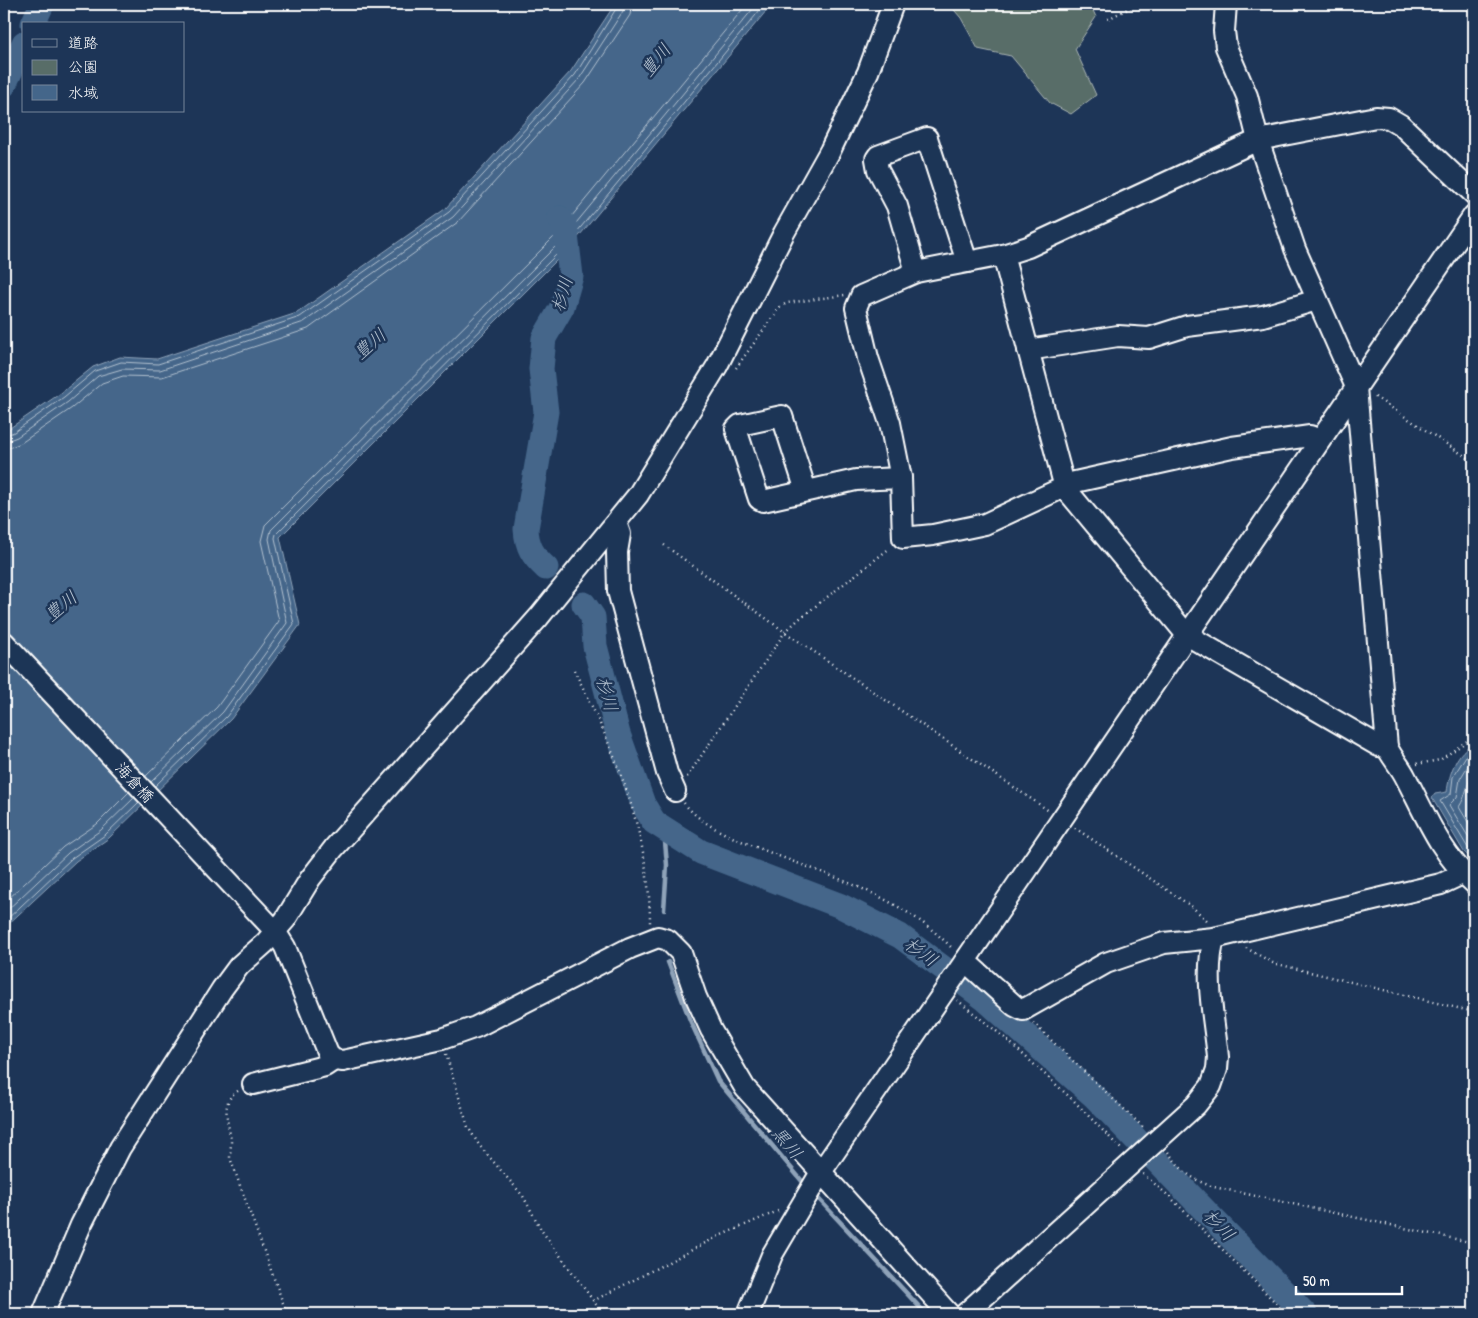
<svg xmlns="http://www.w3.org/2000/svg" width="1478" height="1318" font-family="'Patrick Hand','Klee One',sans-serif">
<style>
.green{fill:#586d68;stroke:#acb6b4}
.water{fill:#44668a;stroke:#8fa3b9}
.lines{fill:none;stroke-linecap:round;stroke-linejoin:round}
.shore{stroke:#b4c2d0;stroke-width:1}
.stream{stroke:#8fa3b9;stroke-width:4.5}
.river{stroke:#44668a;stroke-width:25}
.minor-casing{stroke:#fff;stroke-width:24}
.path{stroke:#fff;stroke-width:2.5;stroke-dasharray:1 4;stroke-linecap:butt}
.minor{stroke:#1d3557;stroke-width:20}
.labels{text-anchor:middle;stroke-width:5;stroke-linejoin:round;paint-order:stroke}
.street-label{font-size:16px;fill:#fff;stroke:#1d3557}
.water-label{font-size:18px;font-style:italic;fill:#b4c2d0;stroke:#1d3557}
</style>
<rect width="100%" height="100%" fill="#1d3557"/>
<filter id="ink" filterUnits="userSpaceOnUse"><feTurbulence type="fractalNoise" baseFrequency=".02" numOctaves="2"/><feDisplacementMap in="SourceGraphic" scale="10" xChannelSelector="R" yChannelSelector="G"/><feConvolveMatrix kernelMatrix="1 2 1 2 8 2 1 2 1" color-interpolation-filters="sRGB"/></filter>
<g filter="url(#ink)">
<polygon class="green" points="949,4 1090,4 1096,17 1075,49 1096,95 1071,114 1050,103 1011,56 978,49 961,18"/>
<g class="water">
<polygon points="615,4 772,4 570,247 280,537 300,625 231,719 109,838 76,861 4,928 4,432 61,393 93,367 120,357 157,359 297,313 445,209 571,71"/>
<path d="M 1474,744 L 1474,861 L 1464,852 L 1432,798 L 1435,794 L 1447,792 C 1449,774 1457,750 1474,744 Z"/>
</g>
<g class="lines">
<g class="shore">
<polyline points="4,436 14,432 64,397 95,371 121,362 158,364 300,317 449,212 575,75 619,4"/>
<polyline points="4,442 17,437 68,402 98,376 122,369 160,370 304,322 453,217 579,79 623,11 625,4"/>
<polyline points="4,450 21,443 72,408 102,383 123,376 162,377 308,329 458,222 585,83 630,15 632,4"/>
<polyline points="1474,749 1469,751 1453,777 1451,794 1440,801 1468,848 1474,854"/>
<polyline points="1474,756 1460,779 1457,797 1449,805 1474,846"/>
<path d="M 1474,769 C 1467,782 1467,795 1459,807 L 1474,832"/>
<polyline points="146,776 217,707 279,621 261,541 265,525 557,234 747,4"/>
<polyline points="151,782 223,712 287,623 269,539 271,530 562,240 757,4"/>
<polyline points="155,786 227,716 294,624 275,538 276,534 567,244 765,4"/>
<polyline points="4,903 63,847 97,824 129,792"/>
<polyline points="4,913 68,853 101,830 134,798"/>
<polyline points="4,922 72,858 105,835 139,802"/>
</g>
<g class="stream">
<polyline points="664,830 667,865 664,910"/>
<polyline points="668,962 690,1020 718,1081 807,1187"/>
<polyline points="814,1194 926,1314"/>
</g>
<g class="river">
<polyline points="33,24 42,4"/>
<polyline points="4,85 24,43"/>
<path d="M 546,568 C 533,556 527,547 526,529 L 546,412 L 541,369 L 544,338 L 562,307 L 571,276 L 565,227 L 560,218"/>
<polyline points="584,604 593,617 595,646 618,734 643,804 654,822 701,852 841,906 900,936 985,999 1095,1097 1305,1314"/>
</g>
<defs>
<g id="minor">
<polyline points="1226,4 1224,31 1226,47 1247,96 1258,140 1376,117 1389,118 1401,125 1474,194"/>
<polyline points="1003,255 1065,488 1187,635 1379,746 1387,747"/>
<polyline points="916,272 897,206 878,170 876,159 878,156 927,138 967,262"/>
<polyline points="1028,350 1118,336 1149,338 1187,326 1263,316 1317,300"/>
<path d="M 1320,440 L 1310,436 L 1232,447 L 1075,482 L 985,524 L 933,535 L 903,538 L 901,478 L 890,423 L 868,358 L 856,308 L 861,296 L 916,272 L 1003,255 L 1028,247 L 1258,140 L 1295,249 L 1356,387 L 1387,747 C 1392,758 1400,766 1405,776 C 1425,814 1441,855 1474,883"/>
<polyline points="806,491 782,416 740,425 736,429 759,499 763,501 856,480 901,478"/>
<polyline points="616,523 620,534 617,552 618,591 667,773 675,791"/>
<polyline points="4,642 275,931 285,947 328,1054 334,1060 343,1061 442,1039 476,1027 630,948 658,937 668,940 681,953 696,997 711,1030 745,1088 949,1314"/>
<polyline points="965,961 1015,1006 1023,1010 1106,963 1164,943 1214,938 1441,884 1456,877 1461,872"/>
<polyline points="253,1084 325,1066 334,1060"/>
<polyline points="43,1314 81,1225 120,1148 222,989 239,966 265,943 285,920 310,879 334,848 539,617 638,495 717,366 784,233 830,151 868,72 893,4"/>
<polyline points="748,1314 772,1255 821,1172 1474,215"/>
<path d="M 965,1314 L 1196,1105 L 1211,1086 L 1217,1069 L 1218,1057 C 1214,1018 1204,977 1214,938"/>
</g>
</defs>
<use href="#minor" class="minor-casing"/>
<g class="path">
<polyline points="1108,19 1137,4"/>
<polyline points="736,368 780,307 787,303 845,295"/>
<polyline points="1375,397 1474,462"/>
<polyline points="664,545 785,632 1049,811"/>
<path d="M 574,670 C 614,749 650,832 650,923"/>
<polyline points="1417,764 1440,760 1474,736"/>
<polyline points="687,777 785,632 799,619 890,548"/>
<path d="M 684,803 C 705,830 745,842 776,855 C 841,880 903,898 953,949"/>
<polyline points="1075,828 1191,906 1209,922"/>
<polyline points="1246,948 1273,963 1474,1012"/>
<polyline points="957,1000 1005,1038 1074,1101 1121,1149"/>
<polyline points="1033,1023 1145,1129"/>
<polyline points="446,1054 468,1127 479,1145 523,1196 542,1231 603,1314"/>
<path d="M 238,1091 C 218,1102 230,1125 231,1142 C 231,1147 230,1153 230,1158 L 287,1314"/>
<path d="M 1168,1152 C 1183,1172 1190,1179 1214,1187 L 1474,1243"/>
<polyline points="1143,1174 1170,1197 1287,1314"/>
<polyline points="593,1301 717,1237 778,1211"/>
</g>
<use href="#minor" class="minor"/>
</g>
</g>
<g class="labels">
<g class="street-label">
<text transform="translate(135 782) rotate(47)" y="6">海倉橋</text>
</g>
<g class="water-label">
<text transform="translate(656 60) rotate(-50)" y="6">豊川</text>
<text transform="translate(562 294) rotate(-74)" y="6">杉川</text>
<text transform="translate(370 344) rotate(-41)" y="6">豊川</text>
<text transform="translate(61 606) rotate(-39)" y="6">豊川</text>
<text transform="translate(607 694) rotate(75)" y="6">杉川</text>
<text transform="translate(921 952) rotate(36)" y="6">杉川</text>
<text transform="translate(787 1143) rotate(50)" y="6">黒川</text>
<text transform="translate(1219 1225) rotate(46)" y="6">杉川</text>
</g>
</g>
<rect width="1478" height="1318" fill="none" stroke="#1d3557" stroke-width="20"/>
<rect x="10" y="10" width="1458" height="1298" fill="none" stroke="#fff" stroke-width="2" filter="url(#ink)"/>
<rect x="22" y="22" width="162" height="90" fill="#1d3557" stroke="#77869a"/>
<rect x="32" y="39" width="25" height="8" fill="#1d3557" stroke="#77869a"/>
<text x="68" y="48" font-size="15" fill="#ffffff">道路</text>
<rect x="32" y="60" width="25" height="15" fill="#586d68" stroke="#77869a"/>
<text x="68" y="72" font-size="15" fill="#ffffff">公園</text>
<rect x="32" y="85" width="25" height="15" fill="#44668a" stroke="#77869a"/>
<text x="68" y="98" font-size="15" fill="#ffffff">水域</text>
<path d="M1296 1286v8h106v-8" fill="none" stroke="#ffffff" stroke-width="2.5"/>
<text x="1303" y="1286" font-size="15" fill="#ffffff" stroke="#1d3557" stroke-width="4" paint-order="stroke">50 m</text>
</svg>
